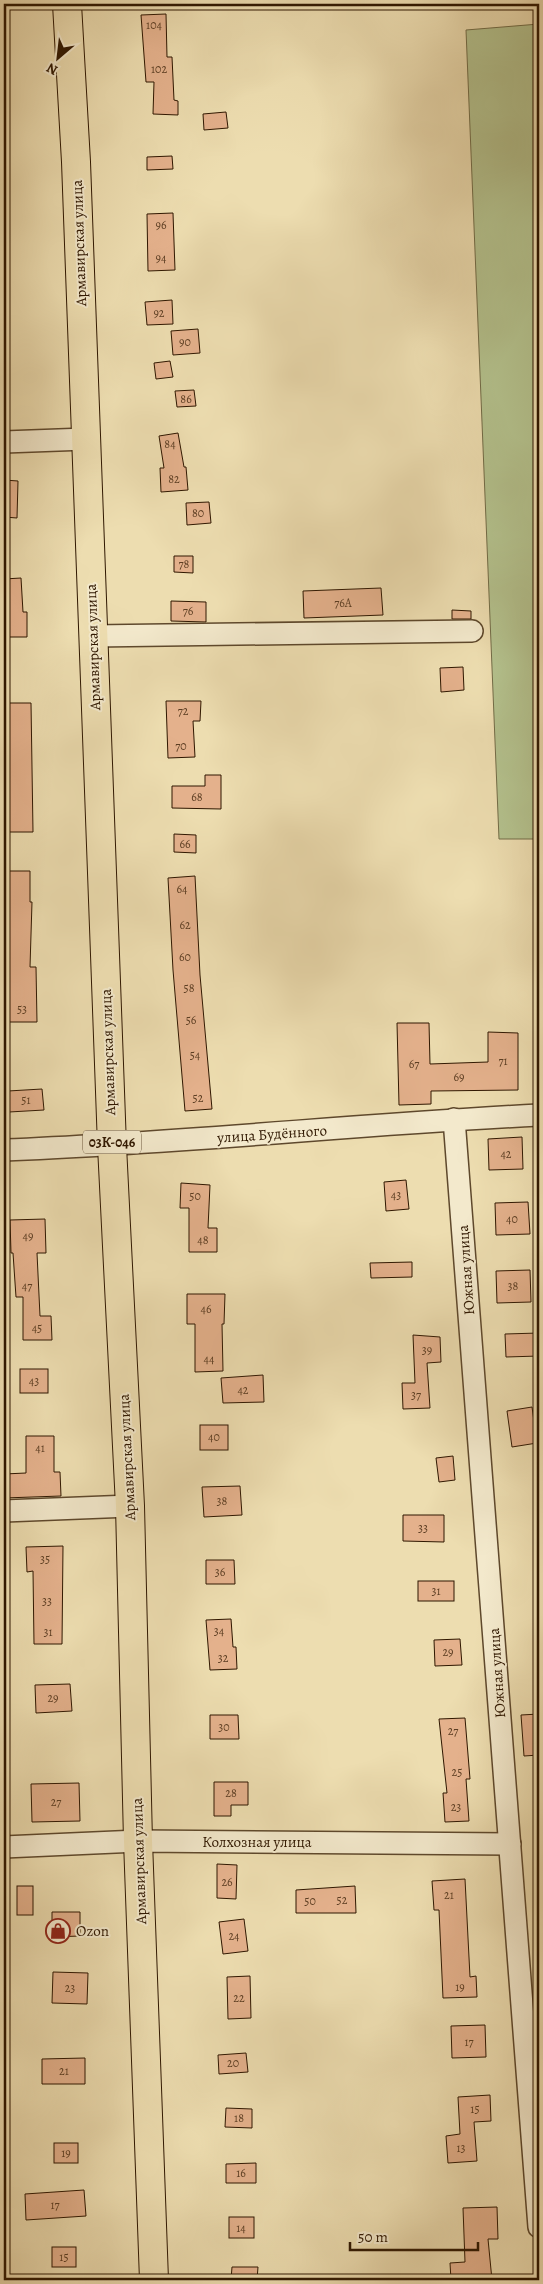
<svg xmlns="http://www.w3.org/2000/svg" width="543" height="2284" font-family="Alegreya,serif">
<style>
.green{fill:#b4c28e;stroke:#726c47}
.building{fill:#e4b18c;stroke:#2f1700}
.lines{fill:none;stroke-linecap:round;stroke-linejoin:round}
.minor-casing{stroke:#5e482c;stroke-width:24}
.major-casing{stroke:#2f1700;stroke-width:30}
.minor{stroke:#f3e9cc;stroke-width:21}
.major{stroke:#edddb0;stroke-width:28}
.labels{text-anchor:middle;stroke-width:4;stroke-linejoin:round;paint-order:stroke}
.number-label{font-size:12px;fill:#5c3e23}
.shield{fill:#f3e9cc;stroke:#6a563d;stroke-width:1}
.shield-label{font-size:14px;font-weight:bold;fill:#2f1700}
.street-label{font-size:15px;fill:#2f1700;stroke:#f3e9cc}
.poi-label{font-size:15px;fill:#2f1700;stroke:#f3e9cc;text-anchor:start}
</style>
<rect width="100%" height="100%" fill="#edddb0"/>
<filter id="stains"><feTurbulence type="fractalNoise" baseFrequency=".004" numOctaves="4"/><feColorMatrix values="0 0 0 0 .2 0 0 0 0 .09 0 0 0 0 .02 0 0 0 .5 -.17"/></filter>
<radialGradient id="worn" r=".72"><stop offset=".6" stop-color="#630" stop-opacity="0"/><stop offset="1" stop-color="#630" stop-opacity=".3"/></radialGradient>
<polygon class="green" points="539,24 539,839 499,839 466,30"/>
<g class="building">
<polygon points="166,14 167,57 172,57 174,100 178,101 178,115 153,114 154,82 146,82 141,15"/>
<polygon points="226,112 228,128 204,130 203,114"/>
<polygon points="172,156 173,169 147,170 147,157"/>
<polygon points="173,213 175,270 148,271 147,214"/>
<polygon points="172,300 173,324 147,325 145,302"/>
<polygon points="198,329 200,353 173,355 171,331"/>
<polygon points="170,361 173,377 156,379 154,363"/>
<polygon points="194,390 196,406 177,407 175,391"/>
<polygon points="178,433 184,467 186,467 188,490 161,492 160,468 164,468 159,436"/>
<polygon points="4,480 18,481 17,518 4,517"/>
<polygon points="209,502 211,523 187,525 186,503"/>
<polygon points="174,556 193,556 193,573 174,572"/>
<polygon points="21,578 23,612 27,612 27,637 4,637 4,579"/>
<polygon points="381,588 383,615 304,618 303,591"/>
<polygon points="171,601 206,602 206,622 171,621"/>
<polygon points="452,610 471,611 471,619 452,619"/>
<polygon points="463,667 464,690 441,692 440,668"/>
<polygon points="166,701 201,701 200,721 193,721 195,757 168,758"/>
<polygon points="4,703 31,703 33,832 5,832"/>
<polygon points="205,775 221,775 221,809 172,808 172,786 205,786"/>
<polygon points="174,834 196,835 196,853 174,852"/>
<polygon points="4,871 30,871 30,902 32,902 30,967 36,967 37,1022 8,1022 8,952 4,952 6,895 4,895"/>
<polygon points="195,876 200,975 212,1109 185,1111 173,970 168,878"/>
<polygon points="397,1023 429,1023 430,1064 488,1062 488,1032 518,1033 518,1090 431,1091 431,1104 399,1105"/>
<polygon points="42,1089 44,1110 9,1112 8,1091"/>
<polygon points="522,1137 523,1169 489,1170 488,1139"/>
<polygon points="406,1180 409,1209 386,1211 384,1182"/>
<polygon points="181,1183 210,1185 208,1228 217,1228 217,1252 189,1252 189,1208 180,1208"/>
<polygon points="528,1202 530,1234 496,1235 495,1203"/>
<polygon points="45,1219 46,1253 37,1253 40,1316 51,1316 52,1340 23,1340 23,1297 16,1297 13,1253 11,1253 10,1220"/>
<polygon points="412,1262 412,1277 371,1278 370,1263"/>
<polygon points="530,1270 531,1302 497,1303 496,1271"/>
<polygon points="187,1294 225,1294 224,1324 222,1324 223,1371 195,1372 195,1324 187,1324"/>
<polygon points="539,1333 539,1356 506,1357 505,1334"/>
<polygon points="413,1335 440,1337 441,1362 427,1363 430,1408 403,1409 402,1383 415,1383"/>
<rect x="20" y="1369" width="28" height="24"/>
<polygon points="263,1375 264,1402 223,1403 221,1378"/>
<polygon points="532,1407 537,1443 512,1447 507,1411"/>
<rect x="200" y="1425" width="28" height="25"/>
<polygon points="26,1436 54,1436 54,1472 60,1472 61,1496 4,1498 4,1474 26,1473"/>
<polygon points="453,1456 455,1480 439,1482 436,1458"/>
<polygon points="240,1486 242,1515 204,1517 202,1487"/>
<polygon points="403,1515 444,1515 444,1542 403,1541"/>
<polygon points="63,1546 62,1644 34,1644 33,1571 27,1572 26,1547"/>
<polygon points="206,1560 234,1560 235,1584 206,1584"/>
<rect x="418" y="1581" width="36" height="20"/>
<polygon points="231,1619 233,1647 236,1647 237,1669 210,1670 206,1620"/>
<polygon points="460,1639 462,1665 435,1666 434,1640"/>
<polygon points="70,1684 72,1711 36,1713 35,1685"/>
<polygon points="539,1714 539,1755 524,1756 521,1715"/>
<polygon points="210,1715 238,1715 239,1739 210,1739"/>
<polygon points="465,1718 470,1779 466,1779 469,1821 445,1822 443,1793 447,1793 439,1719"/>
<polygon points="214,1782 248,1782 248,1805 231,1805 231,1816 214,1816"/>
<polygon points="79,1783 80,1821 32,1822 31,1784"/>
<polygon points="217,1864 237,1865 236,1899 217,1898"/>
<polygon points="465,1879 470,1977 476,1976 477,1997 443,1998 439,1910 434,1910 432,1881"/>
<rect x="17" y="1886" width="16" height="29"/>
<polygon points="355,1886 356,1913 296,1913 296,1890"/>
<polygon points="52,1912 80,1912 80,1936 52,1937"/>
<polygon points="244,1919 248,1951 223,1954 219,1922"/>
<polygon points="53,1972 88,1973 87,2004 52,2003"/>
<polygon points="250,1976 251,2018 228,2019 227,1977"/>
<polygon points="485,2025 486,2057 452,2058 451,2026"/>
<polygon points="246,2053 248,2072 219,2074 218,2055"/>
<polygon points="85,2058 85,2084 42,2084 42,2059"/>
<polygon points="490,2095 491,2121 474,2122 477,2161 448,2163 446,2136 460,2134 458,2097"/>
<polygon points="226,2108 252,2109 252,2128 225,2127"/>
<rect x="54" y="2143" width="24" height="20"/>
<polygon points="256,2163 256,2183 226,2183 226,2164"/>
<polygon points="84,2190 86,2216 26,2220 25,2194"/>
<polygon points="497,2207 498,2239 488,2239 492,2280 451,2280 450,2263 465,2262 463,2208"/>
<rect x="229" y="2217" width="25" height="21"/>
<rect x="52" y="2247" width="24" height="20"/>
<polygon points="232,2267 258,2267 257,2280 231,2280"/>
</g>
<g class="lines">
<defs>
<g id="minor">
<polyline points="4,442 86,439"/>
<polyline points="93,636 472,631"/>
<polyline points="454,1119 539,2227"/>
<path d="M 4,1150 C 183,1143 361,1124 539,1115"/>
<polyline points="4,1511 130,1506"/>
<polyline points="4,1847 138,1841 510,1844"/>
</g>
<polyline id="major" points="67,4 76,162 112,1146 130,1506 138,1841 154,2280"/>
</defs>
<use href="#minor" class="minor-casing"/>
<use href="#major" class="major-casing"/>
<use href="#minor" class="minor"/>
<use href="#major" class="major"/>
</g>
<defs>
<symbol id="shop-ring" viewBox="-11 -11 22 22"><circle r="9.5" fill="#f3e9cc" stroke="#8f2418" stroke-width="1.5"/><path d="M-5-2.5h2.3a2.7 3.5 0 0 1 5.4 0H5L5.5 6h-11ZM-1.5-2.5h3a1.5 2.3 0 0 0-3 0Z" fill="#8f2418"/></symbol>
</defs>
<g fill-rule="evenodd">
<use href="#shop-ring" x="44" y="1917" width="28" height="28"/>
</g>
<g class="labels">
<g class="number-label">
<text x="154" y="29">104</text>
<text x="159" y="73">102</text>
<text x="161" y="229">96</text>
<text x="161" y="262">94</text>
<text x="159" y="317">92</text>
<text x="185" y="346">90</text>
<text x="186" y="403">86</text>
<text x="170" y="448">84</text>
<text x="174" y="483">82</text>
<text x="198" y="517">80</text>
<text x="184" y="568">78</text>
<text x="343" y="607">76А</text>
<text x="188" y="615">76</text>
<text x="183" y="715">72</text>
<text x="181" y="750">70</text>
<text x="197" y="801">68</text>
<text x="185" y="848">66</text>
<text x="182" y="893">64</text>
<text x="185" y="929">62</text>
<text x="185" y="961">60</text>
<text x="189" y="992">58</text>
<text x="22" y="1013">53</text>
<text x="191" y="1024">56</text>
<text x="195" y="1059">54</text>
<text x="503" y="1065">71</text>
<text x="414" y="1068">67</text>
<text x="459" y="1081">69</text>
<text x="198" y="1102">52</text>
<text x="26" y="1104">51</text>
<text x="506" y="1158">42</text>
<text x="396" y="1199">43</text>
<text x="195" y="1200">50</text>
<text x="512" y="1223">40</text>
<text x="28" y="1240">49</text>
<text x="203" y="1244">48</text>
<text x="27" y="1290">47</text>
<text x="513" y="1290">38</text>
<text x="206" y="1313">46</text>
<text x="37" y="1332">45</text>
<text x="427" y="1354">39</text>
<text x="209" y="1363">44</text>
<text x="34" y="1385">43</text>
<text x="243" y="1394">42</text>
<text x="416" y="1399">37</text>
<text x="214" y="1441">40</text>
<text x="40" y="1452">41</text>
<text x="222" y="1505">38</text>
<text x="423" y="1532">33</text>
<text x="45" y="1563">35</text>
<text x="220" y="1576">36</text>
<text x="436" y="1595">31</text>
<text x="47" y="1605">33</text>
<text x="219" y="1635">34</text>
<text x="48" y="1636">31</text>
<text x="448" y="1656">29</text>
<text x="223" y="1662">32</text>
<text x="53" y="1702">29</text>
<text x="224" y="1731">30</text>
<text x="453" y="1735">27</text>
<text x="457" y="1776">25</text>
<text x="231" y="1797">28</text>
<text x="56" y="1806">27</text>
<text x="456" y="1811">23</text>
<text x="227" y="1886">26</text>
<text x="449" y="1899">21</text>
<text x="342" y="1904">52</text>
<text x="310" y="1905">50</text>
<text x="234" y="1940">24</text>
<text x="460" y="1991">19</text>
<text x="70" y="1992">23</text>
<text x="239" y="2002">22</text>
<text x="469" y="2046">17</text>
<text x="233" y="2067">20</text>
<text x="64" y="2075">21</text>
<text x="475" y="2113">15</text>
<text x="239" y="2122">18</text>
<text x="461" y="2152">13</text>
<text x="66" y="2157">19</text>
<text x="241" y="2177">16</text>
<text x="55" y="2209">17</text>
<text x="241" y="2232">14</text>
<text x="64" y="2261">15</text>
</g>
<rect class="shield" x="83" y="1130.5" width="58" height="23" rx="4"/>
<g class="shield-label">
<text x="112" y="1147">03К-046</text>
</g>
<g class="street-label">
<text transform="translate(79 243) rotate(-92)" y="5">Армавирская улица</text>
<text transform="translate(93 647) rotate(-92)" y="5">Армавирская улица</text>
<text transform="translate(108 1052) rotate(-92)" y="5">Армавирская улица</text>
<text transform="translate(272 1134) rotate(-4)" y="5">улица Будённого</text>
<text transform="translate(466 1270) rotate(-94)" y="5">Южная улица</text>
<text transform="translate(127 1457) rotate(-93)" y="5">Армавирская улица</text>
<text transform="translate(497 1673) rotate(-94)" y="5">Южная улица</text>
<text x="257" y="1847">Колхозная улица</text>
<text transform="translate(139 1861) rotate(-92)" y="5">Армавирская улица</text>
</g>
<g class="poi-label">
<text x="76" y="1936">Ozon</text>
</g>
</g>
<rect width="543" height="2284" fill="none" stroke="#edddb0" stroke-width="20"/>
<rect x="5" y="5" width="533" height="2274" fill="none" stroke="#2f1700" stroke-width="2.5"/>
<rect x="10" y="10" width="523" height="2264" fill="none" stroke="#2f1700"/>
<g transform="translate(58 58) rotate(208)" stroke="#f3e9cc" stroke-width="4" paint-order="stroke">
<path d="M0-4L9 19L0 12L-9 19Z" fill="#2f1700"/>
<text y="-8" font-size="14" font-weight="bold" text-anchor="middle" fill="#2f1700">N</text>
</g>
<path d="M350 2242v8h128v-8" fill="none" stroke="#2f1700" stroke-width="2.5"/>
<text x="358" y="2242" font-size="15" fill="#2f1700" stroke="#f3e9cc" stroke-width="4" paint-order="stroke">50 m</text>
<rect width="100%" height="100%" filter="url(#stains)"/>
<rect width="100%" height="100%" fill="url(#worn)"/>
</svg>
